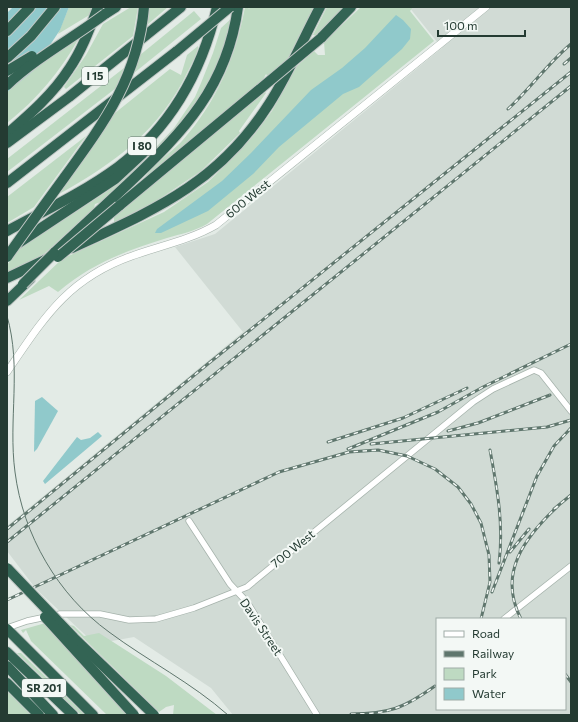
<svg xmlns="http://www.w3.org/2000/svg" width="578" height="722" font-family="Commissioner,sans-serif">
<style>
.built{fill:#d1dbd5;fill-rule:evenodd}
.green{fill:#bedac2}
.water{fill:#90c9cb}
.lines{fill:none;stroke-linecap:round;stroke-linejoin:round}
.minor-casing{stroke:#a6b3ac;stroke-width:7}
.tertiary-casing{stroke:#a6b3ac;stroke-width:8}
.motorway-casing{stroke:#c2c8c6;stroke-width:12}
.minor{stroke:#fff;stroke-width:5.5}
.tertiary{stroke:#fff;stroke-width:7}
.motorway{stroke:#336454;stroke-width:10}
.tram{stroke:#5f766d;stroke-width:1}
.rail-casing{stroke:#5f766d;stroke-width:3}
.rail{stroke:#f3f8f5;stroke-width:1.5;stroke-dasharray:4.5;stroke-linecap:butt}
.motorway-bridge-casing{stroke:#c2c8c6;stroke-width:12;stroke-linecap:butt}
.motorway-bridge{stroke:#336454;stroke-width:10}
.labels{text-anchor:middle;stroke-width:4;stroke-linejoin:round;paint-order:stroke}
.shield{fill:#f3f8f5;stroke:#62746c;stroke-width:1}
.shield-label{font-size:11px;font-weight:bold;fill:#243b32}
.street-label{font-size:12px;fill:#243b32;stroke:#f3f8f5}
</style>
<rect width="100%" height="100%" fill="#e3ebe6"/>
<path class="built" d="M 409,7 L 571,7 L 571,715 L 233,715 L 211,688 L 134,637 L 95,644 L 36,589 L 7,551 L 7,526 L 243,332 L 175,247 L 215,234 L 442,48 ZM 437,619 L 565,619 L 565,709 L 437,709 Z"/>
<g class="green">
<polygon points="69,7 94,7 91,14 58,34"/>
<polygon points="131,7 138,7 133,36 66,89 64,87 86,55 103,24"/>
<polygon points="149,7 168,7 147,25"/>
<path d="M 245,7 L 248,7 L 249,9 L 250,7 L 314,7 L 284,66 L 269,78 L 266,74 L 259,87 L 144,180 C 147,169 173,151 182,141 C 216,103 236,57 245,7 Z"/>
<polygon points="327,7 350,7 319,36 313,35"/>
<path d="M 361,7 L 413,7 L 410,11 L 434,41 L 207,224 C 195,231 181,234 167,238 C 126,251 92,263 58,292 L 49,286 L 19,300 L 62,259 L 164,212 L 208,182 L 235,156 L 254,135 L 272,111 L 297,66 L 314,51 L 318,55 L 325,55 L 324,42 Z"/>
<polygon points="194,11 201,19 134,73 140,55"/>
<path d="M 232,18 C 223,52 211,87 188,115 C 163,147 131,174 101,202 L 95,204 L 94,208 L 43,255 L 7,273 L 7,265 L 19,249 L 106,192 L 144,160 L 174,128 L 195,97 L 201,83 L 213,53 L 221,28 Z"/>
<path d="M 79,38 C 60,72 37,99 7,123 L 7,92 L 32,72 L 38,64 Z"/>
<path d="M 198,46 C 199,51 191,65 188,71 C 160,130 115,163 59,194 L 115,113 L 170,69 L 181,75 L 187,55 Z"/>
<polygon points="124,68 116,88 7,172 7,159"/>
<polygon points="265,92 266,93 239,131 240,133 201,171 146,208 144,207 114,223 114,216"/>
<polygon points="86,136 34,207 7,223 7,197"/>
<polygon points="42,624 47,624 128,715 107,715 31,641 26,630 23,633 21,630"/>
<polygon points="70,625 74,626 84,636 99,633 166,676 217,715 173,715 174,705 166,707 159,712"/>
<polygon points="17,653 21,653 85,715 81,715"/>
<polygon points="7,688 35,715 7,715"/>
</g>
<g class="water">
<polygon points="13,7 69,7 60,30 32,72 7,92 7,13"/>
<polygon points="396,15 403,20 411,29 410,39 402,49 359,87 343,94 279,147 253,174 208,211 161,233 155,233 157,229 222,181 251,153 311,90 342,68 365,48"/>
<polygon points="42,397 58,411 37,449 34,452 35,401"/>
<polygon points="98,432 102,436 45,484 43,481 77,437 81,440 90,438"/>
</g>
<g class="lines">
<defs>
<g id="minor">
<polyline points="189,521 230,584 247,602 317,715"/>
<polyline points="504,619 571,566"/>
<polyline points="7,628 27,621 60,614 100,614 129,620 156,619 194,608 247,587 473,402 493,389 534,370 541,373 571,411"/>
</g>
<path id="tertiary" d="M 7,372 C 44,318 67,279 132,256 C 160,246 190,240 216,225 L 486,7"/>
<g id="motorway">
<polyline points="105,14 116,7"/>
<polyline points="7,31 30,7"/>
<polyline points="321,38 351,7"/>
<polyline points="7,58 31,36 55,7"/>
<path d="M 7,134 C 30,114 53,94 69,69 C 82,50 90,28 98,7"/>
<polyline points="7,143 69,97 181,7"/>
<polyline points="7,183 177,51"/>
<polyline points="119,206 260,89"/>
<path d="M 7,231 C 44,211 84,192 118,167 C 171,127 202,71 217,7"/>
<polyline points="17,244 115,179 143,153"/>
<path d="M 72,248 C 154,210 218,184 269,104 C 289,73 303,39 320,7"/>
<path d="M 54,253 C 79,230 103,207 128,184 C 184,131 227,87 238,7"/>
<polyline points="7,278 47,259"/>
<polyline points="7,301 30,279"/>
<polyline points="7,629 93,715"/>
<polyline points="7,652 73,715"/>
<polyline points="7,666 53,715"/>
<polyline points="7,683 39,715"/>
</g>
</defs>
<use href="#minor" class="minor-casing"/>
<use href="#tertiary" class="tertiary-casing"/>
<use href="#motorway" class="motorway-casing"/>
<use href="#minor" class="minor"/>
<use href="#tertiary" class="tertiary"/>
<use href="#motorway" class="motorway"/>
<path class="tram" d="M 7,316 C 22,367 8,420 15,472 C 23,535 58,595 109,632 C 148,661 192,683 228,715"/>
<defs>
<g id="rail">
<polyline points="564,64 571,58"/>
<path d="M 508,109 C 530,89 547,64 571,44"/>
<polyline points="448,431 478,423 550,395"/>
<polyline points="328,442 403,418 467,388"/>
<polyline points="371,444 547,427 571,420"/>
<polyline points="348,449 438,412 483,387 571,344"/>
<path d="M 490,450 C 497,488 504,524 499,563"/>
<polyline points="554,509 571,495"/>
<polyline points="7,529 209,363 571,72"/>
<polyline points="7,542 571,86"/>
<polyline points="510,552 529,529"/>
<polyline points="492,592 537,476 554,446 571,428"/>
<polyline points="7,600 279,472 349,452 378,450 407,456 435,469 458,487 471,504 481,523 489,555 490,582 481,619"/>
<path d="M 521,619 C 497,573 525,537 558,506"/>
<polyline points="565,674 571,682"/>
<path d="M 351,714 C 389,714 404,708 435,686"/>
</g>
</defs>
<use href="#rail" class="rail-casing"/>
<use href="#rail" class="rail"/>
<defs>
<g id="motorway-bridge">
<polyline points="177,51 230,7"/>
<polyline points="7,71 32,56"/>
<path d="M 7,85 C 37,57 73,38 105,14"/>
<polyline points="260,89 321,38"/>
<path d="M 7,257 C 26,230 45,204 64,178 C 104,123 138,77 144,7"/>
<polyline points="58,257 119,206"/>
<polyline points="23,284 54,253"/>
<polyline points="7,568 74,638 154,715"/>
<polyline points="45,617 134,715"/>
</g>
</defs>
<use href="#motorway-bridge" class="motorway-bridge-casing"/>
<use href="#motorway-bridge" class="motorway-bridge"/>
</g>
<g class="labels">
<g class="shield">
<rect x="82" y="67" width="26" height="18" rx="3"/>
<rect x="128" y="137" width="28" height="18" rx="3"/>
<rect x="22" y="679" width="44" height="18" rx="3"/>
</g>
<g class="shield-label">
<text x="95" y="80">I 15</text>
<text x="142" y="150">I 80</text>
<text x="44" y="692">SR 201</text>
</g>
<g class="street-label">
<text transform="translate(248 199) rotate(-39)" y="4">600 West</text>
<text transform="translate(293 549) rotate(-39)" y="4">700 West</text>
<text transform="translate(261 627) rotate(56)" y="4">Davis Street</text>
</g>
</g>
<rect width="578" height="722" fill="none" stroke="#243b32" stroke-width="16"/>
<rect x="436" y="618" width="130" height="92" fill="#f3f8f5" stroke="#a0aca7"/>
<rect x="444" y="631" width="20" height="6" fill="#ffffff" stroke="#a0aca7"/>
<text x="472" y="638" font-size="12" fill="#243b32">Road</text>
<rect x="444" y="651" width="20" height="6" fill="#5f766d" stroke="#a0aca7"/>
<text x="472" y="658" font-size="12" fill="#243b32">Railway</text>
<rect x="444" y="668" width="20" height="12" fill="#bedac2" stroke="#a0aca7"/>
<text x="472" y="678" font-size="12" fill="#243b32">Park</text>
<rect x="444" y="688" width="20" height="12" fill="#90c9cb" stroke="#a0aca7"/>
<text x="472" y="698" font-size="12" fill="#243b32">Water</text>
<path d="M438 30v6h87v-6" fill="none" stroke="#243b32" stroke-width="2"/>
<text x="444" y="30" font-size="12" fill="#243b32" stroke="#f3f8f5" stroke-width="3" paint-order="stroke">100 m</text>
</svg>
